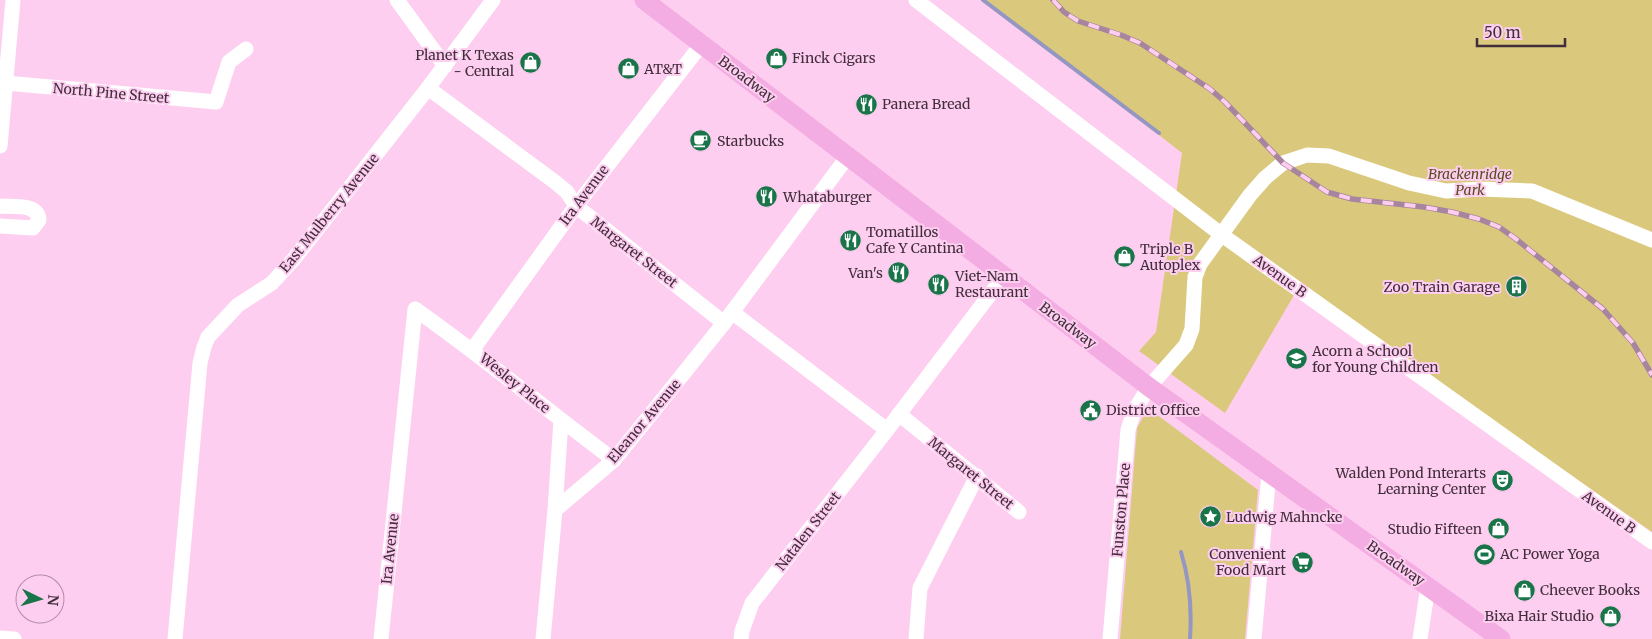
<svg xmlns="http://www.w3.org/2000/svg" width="1652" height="639" font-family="Merriweather,serif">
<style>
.green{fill:#dac97d}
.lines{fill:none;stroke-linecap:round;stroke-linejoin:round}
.stream{stroke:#9596c2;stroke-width:4}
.minor{stroke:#fff;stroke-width:15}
.major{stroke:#f4ade3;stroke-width:19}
.rail-casing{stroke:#a8859e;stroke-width:5.5}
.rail{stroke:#fecef0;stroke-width:4;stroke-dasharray:11;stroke-linecap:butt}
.labels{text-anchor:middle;stroke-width:4;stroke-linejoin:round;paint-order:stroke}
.poi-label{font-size:14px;fill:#412e3c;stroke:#fecef0;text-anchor:start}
.street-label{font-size:14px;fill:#412e3c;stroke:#fecef0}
.park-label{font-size:14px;font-style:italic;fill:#574d1f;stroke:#fecef0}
</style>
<rect width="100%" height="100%" fill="#fecef0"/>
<g class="green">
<polygon points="986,0 1652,0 1652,532 1300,285 1225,413 1139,351 1156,332 1182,153"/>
<polygon points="1148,408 1258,490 1245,639 1120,639 1137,428"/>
</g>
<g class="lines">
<g class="stream">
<polyline points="983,0 1159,133"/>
<path d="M 1181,552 C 1190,581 1192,609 1190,639"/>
</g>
<g class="minor">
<polyline points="397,0 445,66"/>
<polyline points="916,0 1222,235 1652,542"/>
<polyline points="6,83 216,102 229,62 246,49"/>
<polyline points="428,88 555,182 567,192 576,206 724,323"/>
<polyline points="0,146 13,0"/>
<path d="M 0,206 C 13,207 38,203 39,220 L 33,228 L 0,226"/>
<polyline points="732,312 887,430"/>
<polyline points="473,349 576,206 701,45"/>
<polyline points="899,414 1019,512"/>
<polyline points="555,510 561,420"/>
<polyline points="0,638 14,639"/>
<polyline points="175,639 200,363 204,347 208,337 238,305 272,283 293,260 428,88 493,0"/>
<path d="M 381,639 L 415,309 C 483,357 547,410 614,460"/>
<polyline points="543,639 555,510 614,460 724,323 848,156"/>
<polyline points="741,639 742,631 752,603 887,430 1004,276"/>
<polyline points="916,639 920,588 977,476"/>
<polyline points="1110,639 1128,430 1134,411 1149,387 1186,345 1192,329 1195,277 1200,264 1250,195 1265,178 1283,163 1307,155 1329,156 1409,183 1446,191 1481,189 1532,191 1652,240"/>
<polyline points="1254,639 1269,473"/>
<polyline points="1420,639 1428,586"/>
</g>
<polyline class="major" points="644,0 1149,387 1501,639"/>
<defs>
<polyline id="rail" points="1053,0 1064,12 1078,21 1121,35 1140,43 1210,89 1225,102 1283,163 1327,192 1352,199 1424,207 1452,212 1479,219 1499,227 1516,239 1603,309 1633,343 1652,375"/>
</defs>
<use href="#rail" class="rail-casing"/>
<use href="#rail" class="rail"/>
</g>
<defs>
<symbol id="shop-disc" viewBox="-11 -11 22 22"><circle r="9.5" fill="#197449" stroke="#fecef0"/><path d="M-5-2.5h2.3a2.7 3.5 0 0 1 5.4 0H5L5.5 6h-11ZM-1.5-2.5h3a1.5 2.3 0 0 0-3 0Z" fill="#fff"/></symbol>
<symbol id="restaurant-disc" viewBox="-11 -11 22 22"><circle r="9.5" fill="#197449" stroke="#fecef0"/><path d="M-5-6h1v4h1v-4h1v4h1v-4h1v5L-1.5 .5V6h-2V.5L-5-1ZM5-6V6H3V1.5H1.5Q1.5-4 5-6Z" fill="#fff"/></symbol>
<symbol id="cafe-disc" viewBox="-11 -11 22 22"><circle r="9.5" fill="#197449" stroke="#fecef0"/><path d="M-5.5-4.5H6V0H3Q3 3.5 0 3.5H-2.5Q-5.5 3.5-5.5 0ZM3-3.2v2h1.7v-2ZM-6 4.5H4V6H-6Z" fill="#fff"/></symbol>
<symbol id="building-disc" viewBox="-11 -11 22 22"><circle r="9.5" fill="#197449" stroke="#fecef0"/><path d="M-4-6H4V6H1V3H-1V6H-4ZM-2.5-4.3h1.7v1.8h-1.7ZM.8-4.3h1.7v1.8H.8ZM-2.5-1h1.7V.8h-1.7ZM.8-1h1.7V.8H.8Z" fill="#fff"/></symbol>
<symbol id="school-disc" viewBox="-11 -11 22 22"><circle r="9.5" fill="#197449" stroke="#fecef0"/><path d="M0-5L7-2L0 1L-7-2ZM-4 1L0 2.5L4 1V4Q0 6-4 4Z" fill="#fff"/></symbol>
<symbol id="civic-disc" viewBox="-11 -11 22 22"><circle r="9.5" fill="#197449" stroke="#fecef0"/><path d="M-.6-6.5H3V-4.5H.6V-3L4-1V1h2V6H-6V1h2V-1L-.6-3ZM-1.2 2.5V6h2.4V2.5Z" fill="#fff"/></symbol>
<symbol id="theatre-disc" viewBox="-11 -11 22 22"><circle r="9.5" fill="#197449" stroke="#fecef0"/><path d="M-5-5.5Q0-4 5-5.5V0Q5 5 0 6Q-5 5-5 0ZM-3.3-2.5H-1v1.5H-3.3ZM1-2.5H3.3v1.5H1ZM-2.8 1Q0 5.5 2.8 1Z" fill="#fff"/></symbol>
<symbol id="sight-disc" viewBox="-11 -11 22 22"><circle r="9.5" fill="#197449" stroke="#fecef0"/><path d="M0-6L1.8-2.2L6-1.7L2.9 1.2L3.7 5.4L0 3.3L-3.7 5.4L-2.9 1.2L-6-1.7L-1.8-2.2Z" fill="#fff"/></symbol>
<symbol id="stadium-disc" viewBox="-11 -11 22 22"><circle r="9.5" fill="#197449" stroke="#fecef0"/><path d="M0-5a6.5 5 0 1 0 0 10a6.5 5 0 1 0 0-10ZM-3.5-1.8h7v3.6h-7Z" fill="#fff"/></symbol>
<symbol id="supermarket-disc" viewBox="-11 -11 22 22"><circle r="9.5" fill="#197449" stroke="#fecef0"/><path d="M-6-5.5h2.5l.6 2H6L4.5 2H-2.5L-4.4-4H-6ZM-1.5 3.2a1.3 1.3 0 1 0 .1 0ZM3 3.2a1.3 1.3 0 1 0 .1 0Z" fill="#fff"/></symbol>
</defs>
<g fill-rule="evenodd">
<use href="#shop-disc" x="764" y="46" width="25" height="25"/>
<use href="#shop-disc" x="518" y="50" width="25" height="25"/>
<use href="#shop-disc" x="616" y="56" width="25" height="25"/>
<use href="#restaurant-disc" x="854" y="92" width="25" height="25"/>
<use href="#cafe-disc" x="688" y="128" width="25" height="25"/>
<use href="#restaurant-disc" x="754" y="184" width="25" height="25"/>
<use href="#restaurant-disc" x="838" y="228" width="25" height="25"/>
<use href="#shop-disc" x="1112" y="244" width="25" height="25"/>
<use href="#restaurant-disc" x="886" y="260" width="25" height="25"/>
<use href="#restaurant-disc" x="926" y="272" width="25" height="25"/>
<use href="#building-disc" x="1504" y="274" width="25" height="25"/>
<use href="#school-disc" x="1284" y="346" width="25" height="25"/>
<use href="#civic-disc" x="1078" y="398" width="25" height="25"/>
<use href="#theatre-disc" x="1490" y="468" width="25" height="25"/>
<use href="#sight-disc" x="1198" y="504" width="25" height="25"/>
<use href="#shop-disc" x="1486" y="516" width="25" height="25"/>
<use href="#stadium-disc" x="1472" y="542" width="25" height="25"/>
<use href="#supermarket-disc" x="1290" y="550" width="25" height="25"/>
<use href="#shop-disc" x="1512" y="578" width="25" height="25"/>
<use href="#shop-disc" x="1598" y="604" width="25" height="25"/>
</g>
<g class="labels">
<g class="poi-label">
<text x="514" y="60" text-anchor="end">Planet K Texas<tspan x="514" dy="16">- Central</tspan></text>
<text x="792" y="63">Finck Cigars</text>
<text x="644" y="74">AT&amp;T</text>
<text x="882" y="109">Panera Bread</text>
<text x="717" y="146">Starbucks</text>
<text x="783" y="202">Whataburger</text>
<text x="866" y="237">Tomatillos<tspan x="866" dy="16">Cafe Y Cantina</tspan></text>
<text x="1140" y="254">Triple B<tspan x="1140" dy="16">Autoplex</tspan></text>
<text x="883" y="278" text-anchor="end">Van's</text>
<text x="955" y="281">Viet-Nam<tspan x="955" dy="16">Restaurant</tspan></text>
<text x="1500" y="292" text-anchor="end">Zoo Train Garage</text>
<text x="1312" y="356">Acorn a School<tspan x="1312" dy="16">for Young Children</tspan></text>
<text x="1106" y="415">District Office</text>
<text x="1486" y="478" text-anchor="end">Walden Pond Interarts<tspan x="1486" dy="16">Learning Center</tspan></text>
<text x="1226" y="522">Ludwig Mahncke</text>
<text x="1482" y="534" text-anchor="end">Studio Fifteen</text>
<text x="1286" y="559" text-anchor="end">Convenient<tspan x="1286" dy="16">Food Mart</tspan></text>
<text x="1500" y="559">AC Power Yoga</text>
<text x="1540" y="595">Cheever Books</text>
<text x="1594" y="621" text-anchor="end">Bixa Hair Studio</text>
</g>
<g class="street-label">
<text transform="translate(747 79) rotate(37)" y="5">Broadway</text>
<text transform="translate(111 93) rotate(5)" y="5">North Pine Street</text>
<text transform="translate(584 195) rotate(-53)" y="5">Ira Avenue</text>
<text transform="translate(329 213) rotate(-51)" y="5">East Mulberry Avenue</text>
<text transform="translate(634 252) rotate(38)" y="5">Margaret Street</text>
<text transform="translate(1280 276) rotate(36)" y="5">Avenue B</text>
<text transform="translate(1068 325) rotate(37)" y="5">Broadway</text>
<text transform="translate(515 383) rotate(39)" y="5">Wesley Place</text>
<text transform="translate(644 421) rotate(-50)" y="5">Eleanor Avenue</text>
<text transform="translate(971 473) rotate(39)" y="5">Margaret Street</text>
<text transform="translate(1121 510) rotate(-85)" y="5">Funston Place</text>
<text transform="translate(1609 512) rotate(36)" y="5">Avenue B</text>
<text transform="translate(808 531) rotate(-52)" y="5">Natalen Street</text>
<text transform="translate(390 549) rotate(-84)" y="5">Ira Avenue</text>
<text transform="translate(1396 563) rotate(35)" y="5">Broadway</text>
</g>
<g class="park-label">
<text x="1470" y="179">Brackenridge<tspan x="1470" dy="16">Park</tspan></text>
</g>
</g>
<g transform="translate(40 599) rotate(95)"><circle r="24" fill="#fecef0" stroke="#b28ea8"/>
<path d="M0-4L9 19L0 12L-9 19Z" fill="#197449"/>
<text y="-8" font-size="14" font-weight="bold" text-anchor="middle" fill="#412e3c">N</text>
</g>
<path d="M1477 38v8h88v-8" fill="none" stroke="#412e3c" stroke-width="2.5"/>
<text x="1484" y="38" font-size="15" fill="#412e3c" stroke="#fecef0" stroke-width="4" paint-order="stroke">50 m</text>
</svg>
